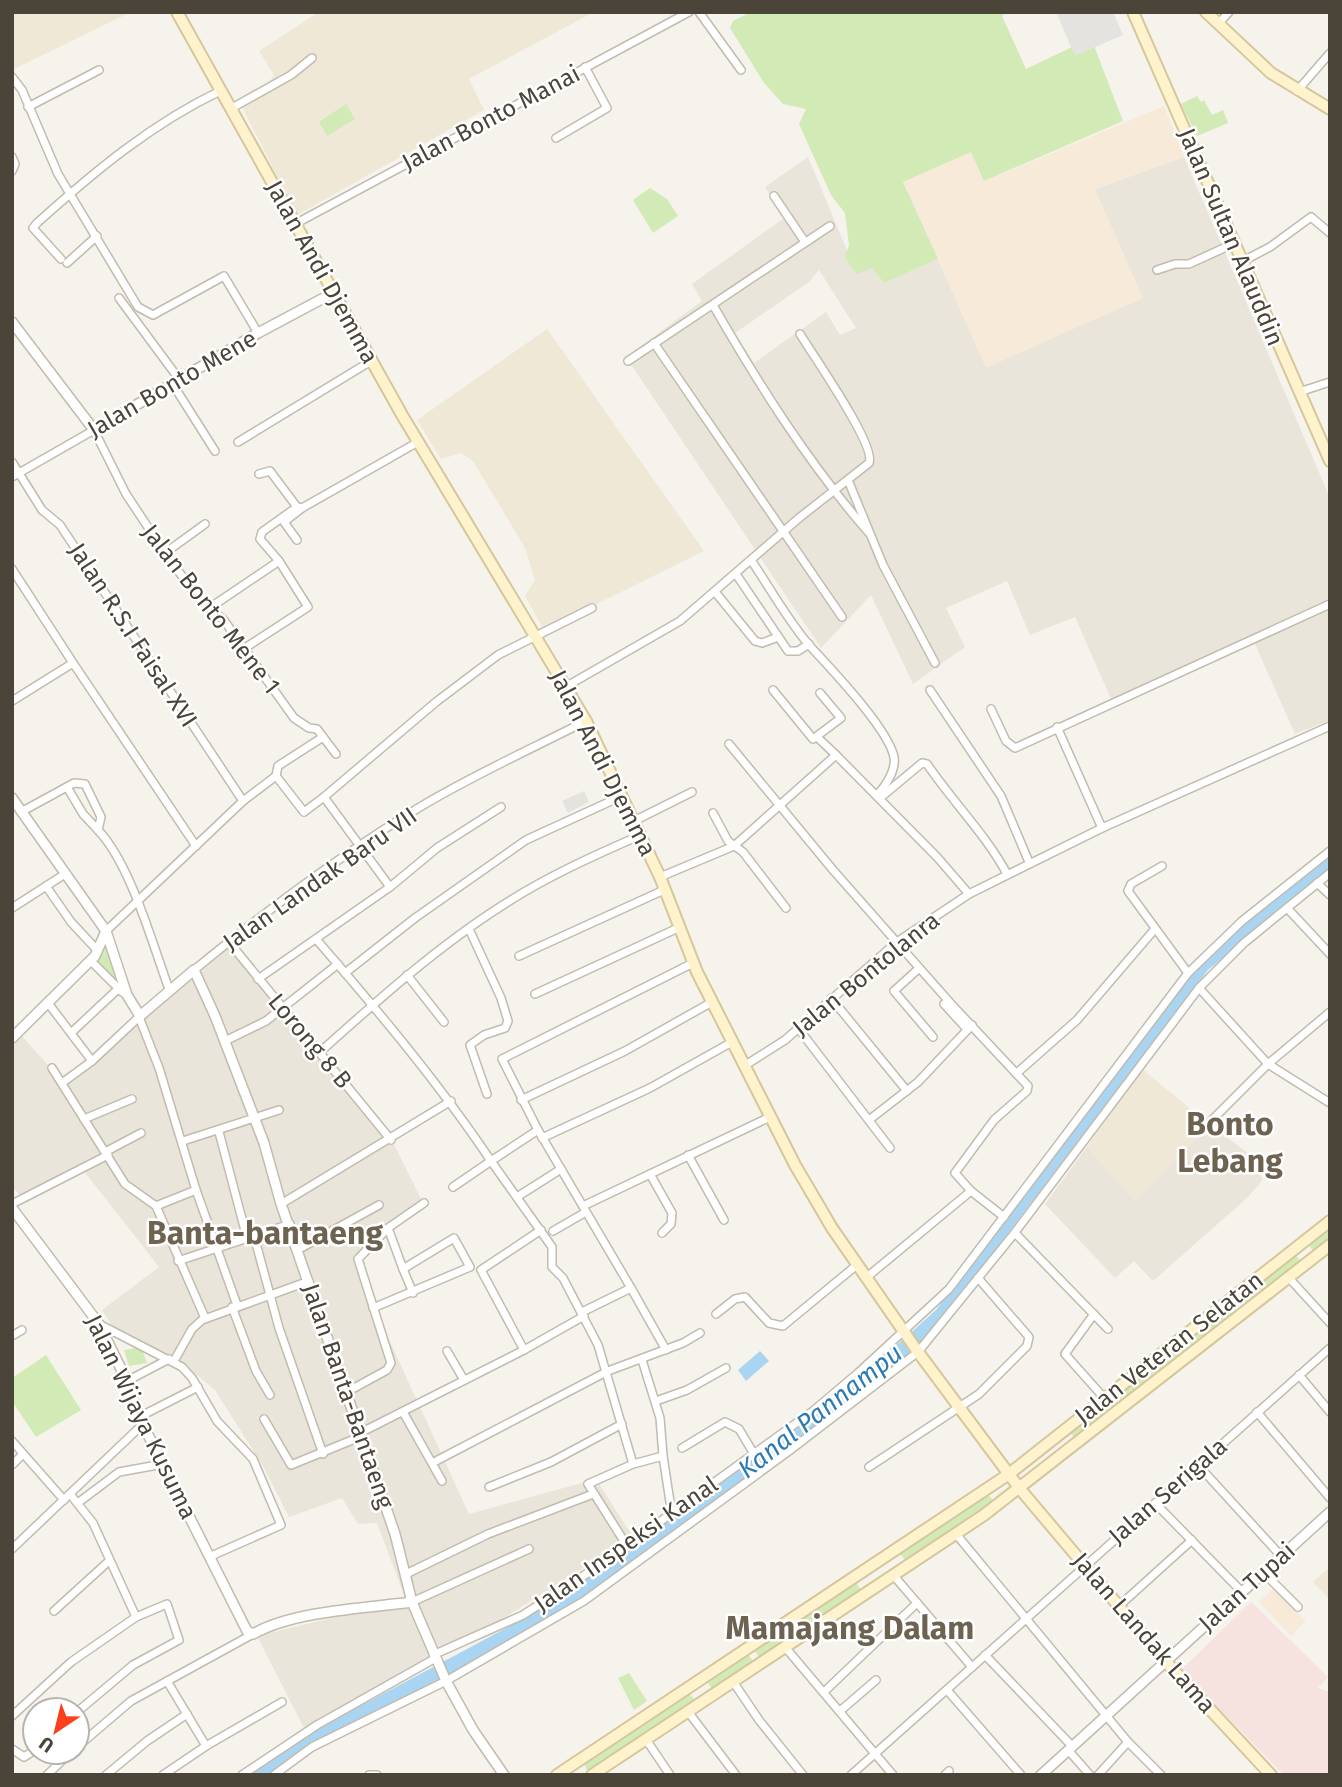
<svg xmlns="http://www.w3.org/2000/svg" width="1342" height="1787" font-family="'Fira Sans',sans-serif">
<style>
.residential{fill:#eae5da;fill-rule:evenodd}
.commercial{fill:#f7ead8}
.education{fill:#efe8d6}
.medical{fill:#f6e3e0}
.green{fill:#d2eab5}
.parking{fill:#e5e3e0}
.water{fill:#a9d4f2}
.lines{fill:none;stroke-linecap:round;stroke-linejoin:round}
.minor-casing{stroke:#c2bbae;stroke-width:10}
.tertiary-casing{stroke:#c2bbae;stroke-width:12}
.secondary-casing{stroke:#d6c79b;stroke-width:14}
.minor{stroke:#fff;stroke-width:7}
.tertiary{stroke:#fff;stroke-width:9}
.secondary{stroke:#fff3cd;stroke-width:10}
.labels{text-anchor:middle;stroke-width:5;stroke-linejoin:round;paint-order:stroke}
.street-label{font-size:24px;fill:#4b4439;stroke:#fff}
.water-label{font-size:26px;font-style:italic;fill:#2e7ab2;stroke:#fff}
.district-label{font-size:32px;font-weight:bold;fill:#6e6250;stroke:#fff}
</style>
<rect width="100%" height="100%" fill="#f6f3ec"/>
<g class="residential">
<path d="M 808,157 L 849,255 L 872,268 L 884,283 L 938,259 L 986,367 L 1095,189 L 1184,157 L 1330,498 L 1330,720 L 1295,734 L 1251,635 L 1111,699 L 1075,617 L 1030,635 L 1007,581 L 946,608 L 965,647 L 913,684 L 871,595 L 821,648 L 626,357 L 702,301 L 692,284 L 784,218 L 765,187 ZM 819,270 L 856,328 L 840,335 L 826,312 L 754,363 L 735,333 L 809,282 Z"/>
<polygon points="229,939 330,1056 388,1132 422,1201 374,1232 354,1263 469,1514 596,1479 633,1537 446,1654 306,1732 257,1636 406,1600 377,1523 358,1524 342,1498 289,1517 263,1466 215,1390 180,1361 144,1342 121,1339 102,1310 159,1267 80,1166 20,1195 12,1187 12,1045 21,1035 64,1083 191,967"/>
<polygon points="1210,1125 1264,1165 1260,1175 1263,1179 1248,1197 1153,1281 1134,1261 1115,1278 1045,1204 1087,1147 1135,1200"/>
</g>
<g class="commercial">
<polygon points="1164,106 1184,157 1095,189 1143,298 986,368 903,182 971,152 985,181"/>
<polygon points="1274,1588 1306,1621 1291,1636 1259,1602"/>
</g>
<g class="education">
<polygon points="12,12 131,12 12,70"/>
<polygon points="319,12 594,12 469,79 484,110 297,215 243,109 241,99 269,82 274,75 259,51"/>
<polygon points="547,329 704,551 544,630 525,596 535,580 525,548 473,461 461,453 441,459 417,420"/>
<polygon points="1142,1069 1210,1125 1135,1200 1087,1147"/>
<polygon points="1330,1567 1330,1600 1313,1582"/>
</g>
<polygon class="medical" points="1251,1602 1328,1677 1318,1688 1330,1692 1330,1775 1284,1775 1181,1670"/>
<g class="green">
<polygon points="751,12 1007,12 1002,16 1026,69 1091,38 1123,121 984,181 971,152 903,182 938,259 884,283 872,268 856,274 845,258 849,245 845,213 831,195 799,124 806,109 783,104 764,83 730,28 733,21"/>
<polygon points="1197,96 1201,102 1204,100 1212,115 1223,110 1228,123 1197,136 1181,104"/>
<polygon points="346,104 355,119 327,136 319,122"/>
<polygon points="650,188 667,199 678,216 653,233 633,200"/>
<polygon points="107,943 120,986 95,961"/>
<polygon points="1330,1221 1330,1245 1317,1255 1305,1241"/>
<polygon points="1292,1250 1304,1266 1251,1307 1239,1293"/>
<polygon points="1226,1304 1237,1318 1079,1443 1067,1429"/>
<polygon points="141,1347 147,1363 129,1366 124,1350"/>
<polygon points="46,1355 81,1410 36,1437 12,1401 12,1378"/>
<polygon points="985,1490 997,1506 909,1565 897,1550"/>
<polygon points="854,1579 864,1595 801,1637 791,1620"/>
<polygon points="778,1629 789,1645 763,1662 751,1646"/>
<polygon points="745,1650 757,1667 715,1695 705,1677"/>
<polygon points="629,1673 647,1701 634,1710 618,1678"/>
<polygon points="686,1690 700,1706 590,1775 581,1759"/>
</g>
<g class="parking">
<polygon points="1056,12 1113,12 1123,35 1075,56"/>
<polygon points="584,791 589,802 568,813 562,801"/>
</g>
<g class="water">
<path d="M 1330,855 L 1330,870 L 1208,970 L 958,1299 L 912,1353 L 806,1435 L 587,1595 L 439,1680 L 312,1742 L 268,1775 L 251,1775 L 306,1735 L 523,1619 L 562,1594 C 691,1505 820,1416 936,1310 L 1193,973 L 1260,909 Z"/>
<polygon points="760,1351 769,1361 746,1381 738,1370"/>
</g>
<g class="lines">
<defs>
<g id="minor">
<polyline points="699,12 741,70"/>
<polyline points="1218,24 1229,12"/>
<polyline points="12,77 22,90 58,174 138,307 153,315 224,276 258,333"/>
<polyline points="1297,91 1330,53"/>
<polyline points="28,107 99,70"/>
<polyline points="232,108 291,75 312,58"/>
<polyline points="556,138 607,108 585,67"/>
<polyline points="12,157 15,164 12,171"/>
<polyline points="774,196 805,242"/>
<polyline points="295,224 689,12"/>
<path d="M 61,259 L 33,228 L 37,223 C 95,171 151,124 222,90"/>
<polyline points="1243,261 1270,247 1311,217 1330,233"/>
<polyline points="67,263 97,236"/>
<polyline points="1157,270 1175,264 1189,264 1235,243"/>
<polyline points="119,298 179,379"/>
<path d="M 713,305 C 759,385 809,464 869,533"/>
<polyline points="654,343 842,617"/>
<polyline points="628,361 830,226"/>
<polyline points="172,383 215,451"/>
<polyline points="1299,392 1330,382"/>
<polyline points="238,442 371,361"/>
<polyline points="12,462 42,510 60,525 243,801"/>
<polyline points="259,474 270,471 297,507"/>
<polyline points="12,477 94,430 126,494 165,553 199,599 223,619 294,718 309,728 317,729 336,754"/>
<polyline points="848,480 883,565 935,663"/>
<polyline points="297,540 284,522 302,508"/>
<polyline points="165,553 205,524"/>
<path d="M 751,560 C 770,588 787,619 809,645 C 830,668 888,728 894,757 C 896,770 886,786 877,795"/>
<polyline points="12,569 73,663"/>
<polyline points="736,574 788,651 798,651 809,644"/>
<polyline points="716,593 755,641 762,643 778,637"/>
<polyline points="211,607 279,561"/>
<polyline points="245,648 308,607 279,561 260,539 262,532 297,507 302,508 418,442"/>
<path d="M 567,686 L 680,621 L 799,518 L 869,463 C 877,446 812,354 800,334"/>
<polyline points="773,690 813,739 841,718 820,693"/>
<polyline points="930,690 1001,796 1029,862"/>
<polyline points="12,701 73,663 196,846"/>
<polyline points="991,709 1006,741 1015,748 1330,604"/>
<polyline points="1057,727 1102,828"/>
<polyline points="817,737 836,755"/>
<polyline points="729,744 833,870 953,1006 1028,1086 1027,1091 994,1120 955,1173 971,1191 1004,1217"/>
<polyline points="276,776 304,812 324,797"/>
<polyline points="276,776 278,766 323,737"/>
<polyline points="67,787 83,814 98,830"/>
<path d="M 880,798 L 922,763 L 927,764 C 952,801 987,836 1007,874"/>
<path d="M 21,812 L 74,783 L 85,784 L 101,817 L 98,830 C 131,865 152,943 169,989"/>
<polyline points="713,813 728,841 743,852 786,908"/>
<polyline points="634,821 692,792"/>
<polyline points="1162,866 1131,884 1128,891 1188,973 1242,921 1330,851"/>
<polyline points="660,877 734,846 836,755 937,857 969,894"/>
<polyline points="1317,883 1330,895"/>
<polyline points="46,886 71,922 98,951"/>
<polyline points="390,887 324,797 436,702 498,655 592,608"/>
<polyline points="12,908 65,874"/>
<polyline points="1287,908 1330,954"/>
<polyline points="469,929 501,998 508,1021 505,1028 484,1035 470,1045 487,1094"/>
<polyline points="106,931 243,801 276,776"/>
<path d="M 316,939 C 378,1011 438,1082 491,1161 L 538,1130"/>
<polyline points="229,942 391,1140"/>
<polyline points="519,956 664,890"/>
<polyline points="90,960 122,992"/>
<path d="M 194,970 C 266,911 340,855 420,807 C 473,775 531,749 586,721"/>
<polyline points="916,971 894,991 933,1037"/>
<polyline points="345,973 415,918 526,840 622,796"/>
<polyline points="407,975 444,1022"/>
<polyline points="258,979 390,887 437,848 501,807"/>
<polyline points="1199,988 1268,1064 1330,1103"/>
<polyline points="535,994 678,928"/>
<polyline points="831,998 907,1091"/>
<polyline points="48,1003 92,1061"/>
<polyline points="944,1004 965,1027"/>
<polyline points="139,1017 159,1068 196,1190 237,1305"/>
<polyline points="798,1028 890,1148"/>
<polyline points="71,1033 118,989"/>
<polyline points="225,1041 266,1021 338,964"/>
<path d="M 320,1052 C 378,1000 437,947 503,905 C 546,877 593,856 641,835"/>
<polyline points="744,1066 785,1040 897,942 969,894 1102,828 1330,726"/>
<polyline points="52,1068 125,1184 156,1206 205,1318"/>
<polyline points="1018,1072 1077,1020 1154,930"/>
<polyline points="62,1083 92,1061 140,1016"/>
<polyline points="521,1100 625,1051 712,1002"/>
<polyline points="84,1119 132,1099"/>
<polyline points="869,1120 918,1082 972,1025"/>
<polyline points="1210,1122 1268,1064 1330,1012"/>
<polyline points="219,1132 247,1238"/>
<polyline points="542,1138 650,1088 732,1042"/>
<polyline points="183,1141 279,1110"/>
<polyline points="107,1151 141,1133"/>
<polyline points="688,1155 724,1220"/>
<polyline points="650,1174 672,1213 671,1224 662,1233"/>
<polyline points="453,1187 491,1161 552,1247 552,1267 563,1278 598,1345 633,1464 663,1456 672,1515"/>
<polyline points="517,1197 561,1169"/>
<polyline points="12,1204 108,1155"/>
<polyline points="281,1204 451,1101"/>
<polyline points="156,1206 196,1190"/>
<polyline points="583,1206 770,1117"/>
<polyline points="553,1231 586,1212"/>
<polyline points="1015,1233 1108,1329"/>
<polyline points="254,1236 279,1328 323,1454"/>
<polyline points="299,1249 379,1205"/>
<polyline points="178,1261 290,1224"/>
<polyline points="403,1269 413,1293"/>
<polyline points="867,1277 971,1191"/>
<polyline points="1289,1278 1330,1323"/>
<polyline points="631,1288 666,1350"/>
<polyline points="232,1307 256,1371 270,1395"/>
<polyline points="373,1308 470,1267 454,1238 403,1269 388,1228"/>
<polyline points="582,1312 631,1288 538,1130 502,1059 693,963"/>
<polyline points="716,1314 735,1299 745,1297 769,1323 783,1326 858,1264"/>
<polyline points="1094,1314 1065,1354 1105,1399"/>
<polyline points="99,1324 182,1367 192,1378 217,1421 253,1459 281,1525 209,1557"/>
<polyline points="12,1336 22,1330"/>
<polyline points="524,1350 481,1270 541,1230"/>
<polyline points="447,1351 464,1380"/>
<polyline points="642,1360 660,1418 663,1456"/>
<polyline points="174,1361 192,1329 202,1320 309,1281"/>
<polyline points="1299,1375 1330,1412"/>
<polyline points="127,1381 169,1359"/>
<polyline points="345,1393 387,1370 391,1363 358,1259 388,1228 424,1203"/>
<polyline points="656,1401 687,1390 726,1368"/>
<polyline points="403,1412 442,1481"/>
<polyline points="1257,1412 1330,1498"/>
<polyline points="139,1417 198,1387"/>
<polyline points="264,1419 291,1465 362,1436"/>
<polyline points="360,1433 524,1350 584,1316"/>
<polyline points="12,1441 64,1500"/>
<polyline points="682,1448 725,1422 739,1429 754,1454"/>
<polyline points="436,1461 608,1371 683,1343 700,1333"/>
<polyline points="12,1465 23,1454"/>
<polyline points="1198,1465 1281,1556"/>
<polyline points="869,1467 979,1394 1027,1346 1029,1337 978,1278"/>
<polyline points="489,1487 551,1462 622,1424"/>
<polyline points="79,1502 119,1472 163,1464"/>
<polyline points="1155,1503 1241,1591"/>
<polyline points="956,1534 1128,1742 1098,1775"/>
<polyline points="627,1546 588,1484 633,1464"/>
<polyline points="12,1549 143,1424"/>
<polyline points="1263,1572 1298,1607"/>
<polyline points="406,1574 488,1534 593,1494"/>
<polyline points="894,1576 972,1667"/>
<polyline points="412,1602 529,1549"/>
<polyline points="1119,1606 1192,1540"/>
<polyline points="54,1611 109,1561"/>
<polyline points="785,1647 893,1775"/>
<polyline points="433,1655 523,1615 600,1565 813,1411 858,1373 949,1289 1188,973"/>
<polyline points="985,1655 1072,1746"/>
<polyline points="167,1681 206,1746"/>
<polyline points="734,1683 759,1720 803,1775"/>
<polyline points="947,1690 1021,1775"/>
<polyline points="824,1692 917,1603"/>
<polyline points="840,1711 876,1680"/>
<polyline points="77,1712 133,1665 179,1640 167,1604 136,1617"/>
<polyline points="689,1713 736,1775"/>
<polyline points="12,1716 71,1662 136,1617 93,1523 70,1494"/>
<polyline points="647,1741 670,1775"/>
<polyline points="1128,1742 1161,1775"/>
<polyline points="77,1747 131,1701 253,1634"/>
<polyline points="12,1749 24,1757 35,1750"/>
<polyline points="1068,1750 1090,1775"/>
<polyline points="47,1775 71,1752"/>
<polyline points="106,1775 147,1741 187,1714"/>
<polyline points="163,1775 206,1746 282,1702"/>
<polyline points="242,1775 317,1725 434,1659"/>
<polyline points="274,1775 312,1747 446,1681 584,1601 789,1451 918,1352 1013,1235 1199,988 1244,943 1330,873"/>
<polyline points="369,1775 377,1775"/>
<polyline points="851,1775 1330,1348"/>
<polyline points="945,1775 949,1771"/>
</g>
<g id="tertiary">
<polyline points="12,322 94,430 258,333 333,293"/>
<polyline points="12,798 106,931 127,995 140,1016 194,970 215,1016 264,1143 281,1204 395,1534 412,1602 446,1681 473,1730 504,1775"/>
<polyline points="12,1038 95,956 106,931"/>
<path d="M 12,1208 L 99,1324 L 127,1381 L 139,1417 L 247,1631 L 253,1634 C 293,1611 366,1608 412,1602"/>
<polyline points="1041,1775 1330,1512"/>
</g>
<g id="secondary">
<polyline points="177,12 402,415 586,721 660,877 697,972 795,1165 832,1228 918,1352 1020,1489 1166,1662 1271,1775"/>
<polyline points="1133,12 1330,461"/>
<polyline points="1206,12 1271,73 1330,109"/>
<polyline points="557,1775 1009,1474 1330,1221"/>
<polyline points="592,1775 984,1515 1330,1245"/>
</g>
</defs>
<use href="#minor" class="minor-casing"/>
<use href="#tertiary" class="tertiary-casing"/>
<use href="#secondary" class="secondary-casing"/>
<use href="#minor" class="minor"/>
<use href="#tertiary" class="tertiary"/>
<use href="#secondary" class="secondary"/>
</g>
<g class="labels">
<g class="street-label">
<text transform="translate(491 118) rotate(-28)" y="8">Jalan Bonto Manai</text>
<text transform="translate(1231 237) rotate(67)" y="8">Jalan Sultan Alauddin</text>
<text transform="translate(322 272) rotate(61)" y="8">Jalan Andi Djemma</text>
<text transform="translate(172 384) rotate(-30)" y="8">Jalan Bonto Mene</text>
<text transform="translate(211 609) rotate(52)" y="8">Jalan Bonto Mene 1</text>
<text transform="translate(133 635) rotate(57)" y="8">Jalan R.S.I Faisal XVI</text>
<text transform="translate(603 763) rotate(63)" y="8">Jalan Andi Djemma</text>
<text transform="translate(320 879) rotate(-35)" y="8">Jalan Landak Baru VII</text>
<text transform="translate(866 974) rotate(-39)" y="8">Jalan Bontolanra</text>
<text transform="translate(310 1041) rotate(50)" y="8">Lorong 8 B</text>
<text transform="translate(1169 1348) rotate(-38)" y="8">Jalan Veteran Selatan</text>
<text transform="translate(348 1396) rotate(71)" y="8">Jalan Banta-Bantaeng</text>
<text transform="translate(141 1417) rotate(64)" y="8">Jalan Wijaya Kusuma</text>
<text transform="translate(1168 1491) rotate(-41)" y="8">Jalan Serigala</text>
<text transform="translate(626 1544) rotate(-35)" y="8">Jalan Inspeksi Kanal</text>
<text transform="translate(1247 1587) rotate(-42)" y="8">Jalan Tupai</text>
<text transform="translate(1144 1633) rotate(49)" y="8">Jalan Landak Lama</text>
</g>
<g class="water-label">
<text transform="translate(820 1411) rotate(-38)" y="9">Kanal Pannampu</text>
</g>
<g class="district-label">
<text x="1230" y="1135">Bonto<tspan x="1230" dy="37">Lebang</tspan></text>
<text x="265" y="1244">Banta-bantaeng</text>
<text x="850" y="1639">Mamajang Dalam</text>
</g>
</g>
<rect width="1342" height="1787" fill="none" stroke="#4b4439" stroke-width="28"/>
<g transform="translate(56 1731) rotate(215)"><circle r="33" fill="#ffffff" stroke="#b7b4b0" stroke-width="2"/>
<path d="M0-5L12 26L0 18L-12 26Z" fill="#fc3f1d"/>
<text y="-10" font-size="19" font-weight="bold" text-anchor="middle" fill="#4b4439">U</text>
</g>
</svg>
